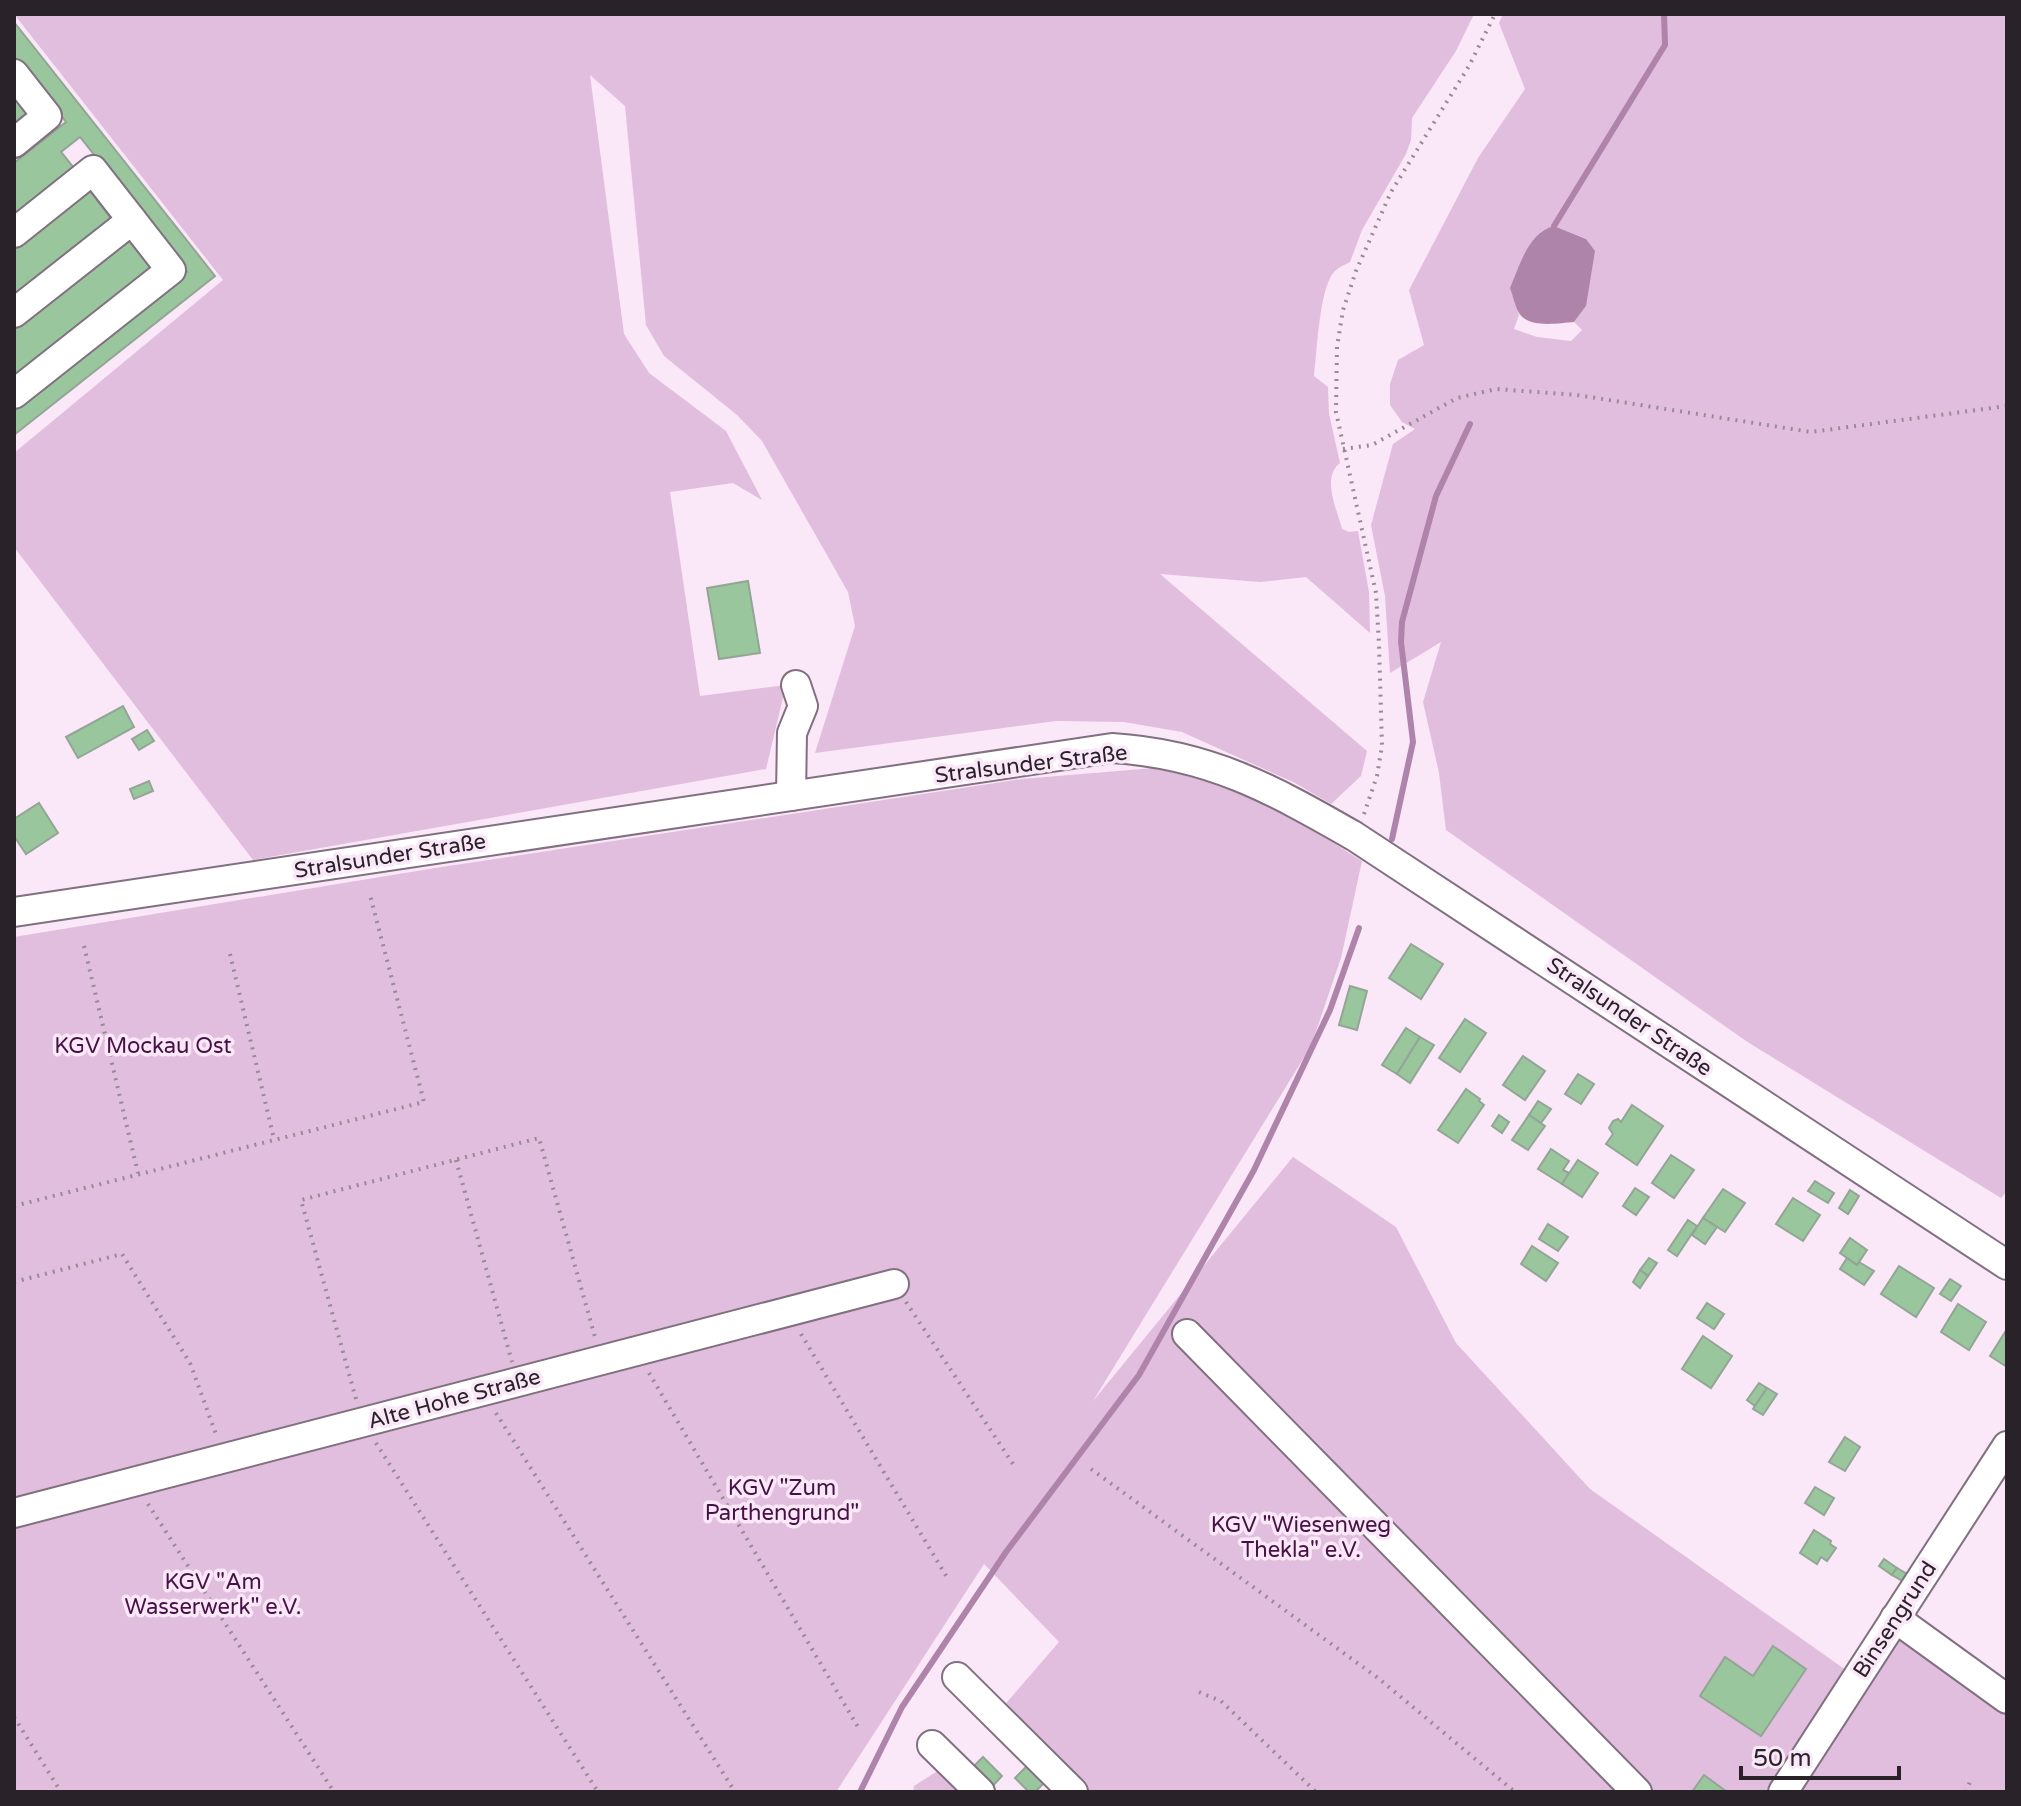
<svg xmlns="http://www.w3.org/2000/svg" width="2021" height="1806" font-family="'Varela Round',sans-serif">
<style>
.green{fill:#e2bede;fill-rule:evenodd}
.water{fill:#af84ab}
.lines{fill:none;stroke-linecap:round;stroke-linejoin:round}
.stream{stroke:#af84ab;stroke-width:6}
.building{fill:#99c69d;stroke:#93a595;stroke-width:2}
.minor-casing{stroke:#81707f;stroke-width:32}
.path{stroke:#978a95;stroke-width:4;stroke-dasharray:2 6;stroke-linecap:butt}
.minor{stroke:#fff;stroke-width:28}
.labels{text-anchor:middle;stroke-width:7;stroke-linejoin:round;paint-order:stroke}
.street-label{font-size:22px;fill:#292228;stroke:#fae7f8}
.park-label{font-size:22px;fill:#461144;stroke:#fae7f8}
</style>
<rect width="100%" height="100%" fill="#fae7f8"/>
<g class="green">
<path d="M 14,14 L 1474,14 L 1456,51 L 1412,118 L 1411,140 L 1406,154 L 1362,230 L 1350,262 C 1342,266 1334,269 1330,278 C 1319,301 1317,349 1314,376 L 1328,387 L 1329,414 L 1340,463 C 1321,478 1337,509 1342,529 L 1349,532 L 1358,531 L 1369,592 L 1370,633 L 1306,577 L 1260,582 L 1160,574 L 1367,751 L 1361,776 L 1331,804 L 1295,783 L 1182,732 L 1124,722 L 1056,721 L 815,753 L 855,626 L 848,592 L 762,441 L 737,415 L 664,356 L 646,325 L 625,106 L 590,75 L 624,334 L 649,373 L 726,431 L 762,500 L 733,483 L 670,492 L 700,696 L 786,685 L 766,769 L 253,860 L 14,547 L 14,453 L 223,280 Z"/>
<path d="M 1503,14 L 2007,14 L 2007,1191 L 2001,1198 L 1746,1041 L 1446,830 L 1439,773 L 1423,702 L 1441,642 L 1390,673 L 1385,596 L 1371,525 L 1393,444 L 1415,429 L 1402,422 L 1390,405 L 1390,384 L 1398,360 L 1424,345 L 1409,290 L 1478,158 L 1525,89 L 1499,23 ZM 1554,226 L 1586,239 L 1586,306 L 1574,322 L 1582,330 L 1571,341 L 1537,337 L 1514,329 L 1519,315 L 1511,288 Z"/>
<path d="M 1154,768 C 1240,787 1289,814 1362,861 L 1341,958 L 1311,1046 L 1093,1401 L 1293,1157 L 1396,1227 L 1456,1343 L 1590,1489 L 1850,1673 L 1775,1792 L 1085,1792 L 1002,1708 L 1059,1642 L 984,1564 L 836,1792 L 14,1792 L 14,937 L 435,868 L 1022,779 Z"/>
<polygon points="1895,1633 2007,1714 2007,1792 1789,1792"/>
<polygon points="944,1767 969,1792 913,1792 914,1786"/>
</g>
<path class="water" d="M 1554,226 L 1586,239 L 1595,251 L 1586,306 L 1574,322 C 1558,323 1529,329 1519,313 C 1515,306 1513,296 1510,288 C 1520,265 1528,233 1554,226 Z"/>
<g class="lines">
<g class="stream">
<polyline points="1554,226 1665,45 1664,14"/>
<polyline points="1392,839 1413,742 1401,642 1402,622 1436,496 1470,424"/>
<polyline points="860,1792 902,1707 1006,1552 1139,1375 1254,1170 1330,1010 1359,928"/>
</g>
</g>
<g class="building">
<polygon points="14,22 215,276 14,435 14,408 187,272 80,137 61,152 74,168 14,215 14,163 66,122 14,56"/>
<polygon points="14,97 30,117 14,129"/>
<polygon points="87,187 112,220 14,297 14,244"/>
<polygon points="126,237 152,269 14,378 14,327"/>
<polygon points="748,581 760,653 719,659 707,588"/>
<polygon points="123,706 134,727 78,758 66,737"/>
<polygon points="147,730 154,741 139,750 132,739"/>
<polygon points="149,781 153,791 134,799 130,789"/>
<polygon points="39,803 58,833 26,854 14,836 14,819"/>
<polygon points="1411,944 1443,964 1421,999 1389,978"/>
<polygon points="1350,986 1367,991 1357,1030 1339,1025"/>
<polygon points="1465,1019 1486,1033 1460,1072 1439,1058"/>
<polygon points="1406,1028 1420,1037 1397,1074 1382,1065"/>
<polygon points="1420,1037 1434,1045 1410,1083 1397,1074"/>
<polygon points="1523,1056 1545,1071 1525,1100 1503,1085"/>
<polygon points="1578,1074 1594,1084 1581,1104 1565,1094"/>
<polygon points="1466,1089 1480,1099 1479,1101 1484,1105 1458,1143 1438,1130"/>
<polygon points="1538,1101 1551,1109 1541,1123 1529,1115"/>
<polygon points="1632,1105 1663,1126 1637,1165 1606,1144 1613,1134 1609,1128 1613,1121 1618,1119 1621,1122"/>
<polygon points="1499,1115 1509,1122 1502,1133 1492,1126"/>
<polygon points="1529,1115 1545,1126 1528,1150 1512,1140"/>
<polygon points="1551,1149 1569,1161 1563,1170 1569,1173 1562,1184 1538,1169"/>
<polygon points="1671,1155 1694,1170 1674,1198 1652,1183"/>
<polygon points="1578,1160 1598,1173 1582,1197 1562,1184"/>
<polygon points="1815,1181 1834,1193 1828,1203 1808,1191"/>
<polygon points="1635,1188 1649,1197 1636,1215 1623,1206"/>
<polygon points="1723,1189 1745,1203 1725,1232 1703,1218"/>
<polygon points="1850,1190 1859,1196 1848,1214 1839,1208"/>
<polygon points="1793,1198 1820,1215 1803,1241 1776,1224"/>
<polygon points="1703,1218 1717,1227 1705,1244 1692,1235"/>
<polygon points="1688,1220 1697,1226 1677,1256 1668,1250"/>
<polygon points="1548,1224 1568,1237 1558,1251 1539,1239"/>
<polygon points="1850,1238 1867,1250 1857,1265 1840,1253"/>
<polygon points="1532,1246 1558,1263 1546,1281 1521,1264"/>
<polygon points="1649,1258 1657,1263 1648,1276 1640,1270"/>
<polygon points="1847,1258 1857,1265 1859,1262 1874,1271 1864,1285 1840,1269"/>
<polygon points="1899,1266 1934,1288 1916,1317 1881,1294"/>
<polygon points="1640,1270 1648,1276 1640,1288 1633,1282"/>
<polygon points="1950,1279 1961,1286 1951,1301 1940,1294"/>
<polygon points="1707,1303 1724,1314 1714,1329 1697,1318"/>
<polygon points="1958,1304 1986,1322 1969,1350 1941,1332"/>
<polygon points="2007,1329 2007,1367 1990,1356"/>
<polygon points="1703,1336 1732,1356 1711,1388 1682,1369"/>
<polygon points="1759,1383 1767,1388 1755,1406 1747,1400"/>
<polygon points="1767,1388 1777,1394 1763,1415 1753,1409"/>
<polygon points="1845,1437 1860,1447 1845,1471 1829,1462"/>
<polygon points="1815,1487 1834,1498 1824,1515 1805,1503"/>
<polygon points="1814,1530 1831,1541 1830,1544 1836,1548 1827,1561 1821,1557 1817,1564 1800,1553"/>
<polygon points="1884,1559 1897,1568 1892,1575 1879,1566"/>
<polygon points="1897,1568 1909,1575 1904,1582 1892,1575"/>
<polygon points="1773,1646 1806,1669 1761,1736 1700,1696 1725,1657 1753,1676"/>
<polygon points="983,1757 1002,1776 989,1790 970,1770"/>
<polygon points="1030,1763 1047,1780 1035,1792 1029,1792 1015,1778"/>
<polygon points="1704,1775 1727,1792 1692,1792"/>
</g>
<g class="lines">
<defs>
<g id="minor">
<polyline points="14,74 47,116 14,143"/>
<polyline points="14,233 93,170 171,270 14,394"/>
<polyline points="14,313 132,220"/>
<polyline points="791,796 792,733 803,706 796,685"/>
<path d="M 14,912 L 1112,748 C 1209,754 1272,789 1354,836 L 2007,1265"/>
<polyline points="1187,1334 1637,1792"/>
<polyline points="14,1513 894,1284"/>
<polyline points="1895,1618 2007,1699"/>
<polyline points="957,1677 1073,1792"/>
<polyline points="932,1745 980,1792"/>
<polyline points="1783,1792 2007,1446"/>
</g>
</defs>
<use href="#minor" class="minor-casing"/>
<g class="path">
<polyline points="1343,449 1372,445 1457,398 1496,389 1577,395 1811,432 2007,406"/>
<polyline points="1364,814 1377,776 1382,746 1379,644 1376,593 1336,412 1337,347 1343,310 1356,271 1391,192 1469,66 1495,14"/>
<polyline points="84,946 138,1173"/>
<polyline points="230,954 274,1139"/>
<polyline points="456,1160 512,1362"/>
<polyline points="14,1206 424,1102 370,895"/>
<polyline points="14,1282 122,1254 190,1363 217,1437"/>
<polyline points="906,1302 1015,1467"/>
<polyline points="801,1334 948,1579"/>
<polyline points="649,1373 858,1727"/>
<polyline points="356,1399 301,1200 539,1138 595,1337"/>
<polyline points="496,1413 735,1792"/>
<polyline points="376,1443 598,1792"/>
<polyline points="1091,1469 1378,1678 1515,1792"/>
<polyline points="148,1504 334,1792"/>
<polyline points="1199,1692 1221,1701 1316,1792"/>
<polyline points="14,1717 61,1792"/>
<polyline points="1966,1792 1971,1779"/>
</g>
<use href="#minor" class="minor"/>
</g>
<g class="labels">
<g class="street-label">
<text transform="translate(1031 763) rotate(-7)" y="8">Stralsunder Straße</text>
<text transform="translate(390 855) rotate(-9)" y="8">Stralsunder Straße</text>
<text transform="translate(1630 1016) rotate(34)" y="8">Stralsunder Straße</text>
<text transform="translate(454 1398) rotate(-15)" y="8">Alte Hohe Straße</text>
<text transform="translate(1894 1619) rotate(-57)" y="8">Binsengrund</text>
</g>
<g class="park-label">
<text x="143" y="1053">KGV Mockau Ost</text>
<text x="782" y="1495">KGV "Zum<tspan x="782" dy="25">Parthengrund"</tspan></text>
<text x="1301" y="1532">KGV "Wiesenweg<tspan x="1301" dy="25">Thekla" e.V.</tspan></text>
<text x="213" y="1589">KGV "Am<tspan x="213" dy="25">Wasserwerk" e.V.</tspan></text>
</g>
</g>
<rect width="2021" height="1806" fill="none" stroke="#292228" stroke-width="32"/>
<path d="M1741 1766v12h158v-12" fill="none" stroke="#292228" stroke-width="4"/>
<text x="1753" y="1766" font-size="24" fill="#292228" stroke="#fae7f8" stroke-width="6" paint-order="stroke">50 m</text>
</svg>
